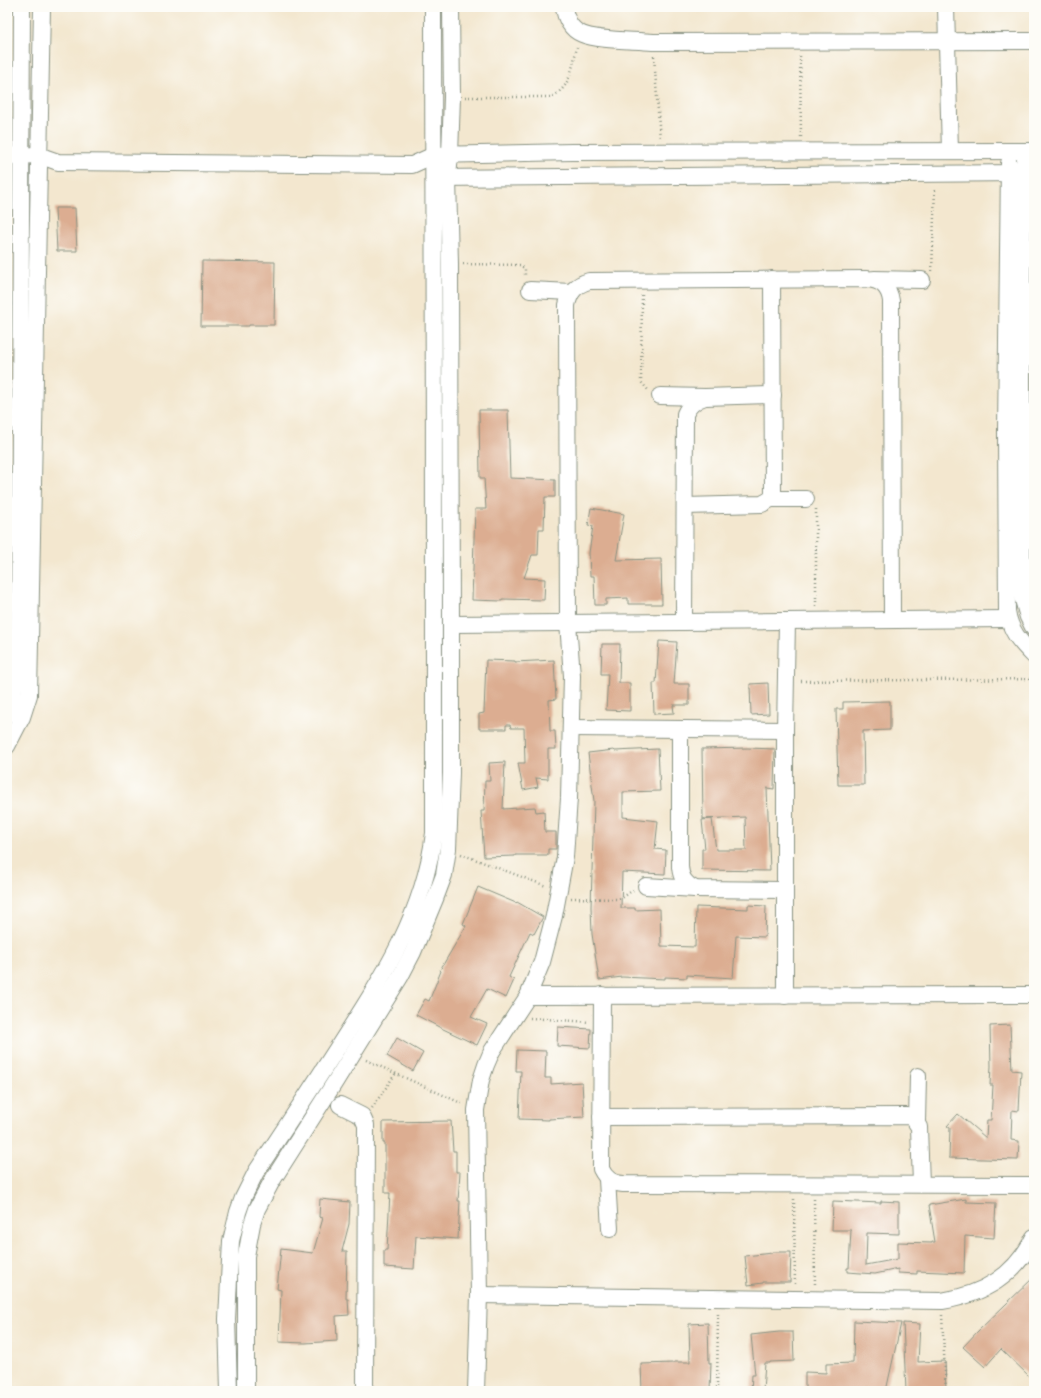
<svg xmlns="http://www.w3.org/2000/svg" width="1041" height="1398" font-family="'Old Standard TT',serif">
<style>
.building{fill:#dcad91}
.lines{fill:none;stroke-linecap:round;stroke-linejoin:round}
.minor-casing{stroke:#899282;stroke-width:18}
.path{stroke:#899282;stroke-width:2.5;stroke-dasharray:1 3;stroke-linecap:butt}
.minor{stroke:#fff;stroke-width:16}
</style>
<rect width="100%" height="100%" fill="#fdfcf7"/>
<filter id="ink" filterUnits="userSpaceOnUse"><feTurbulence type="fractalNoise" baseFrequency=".025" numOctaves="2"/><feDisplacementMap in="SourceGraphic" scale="8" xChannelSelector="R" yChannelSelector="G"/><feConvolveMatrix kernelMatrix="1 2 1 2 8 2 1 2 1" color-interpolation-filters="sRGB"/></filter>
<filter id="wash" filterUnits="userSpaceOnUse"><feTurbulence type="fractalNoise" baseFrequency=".012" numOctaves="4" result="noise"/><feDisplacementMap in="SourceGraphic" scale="16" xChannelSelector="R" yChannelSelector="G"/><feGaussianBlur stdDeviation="0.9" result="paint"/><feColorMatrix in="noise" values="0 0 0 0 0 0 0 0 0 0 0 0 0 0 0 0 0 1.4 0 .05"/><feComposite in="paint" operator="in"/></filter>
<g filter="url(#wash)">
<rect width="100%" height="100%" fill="#f3e7cf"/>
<g id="blocks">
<g class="building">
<polygon points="55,208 75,208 77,251 57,251"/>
<polygon points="202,261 275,262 274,325 249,325 249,326 201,326"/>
<polygon points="479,410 508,410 510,478 555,480 555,497 545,497 544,529 539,529 538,555 532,555 524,578 545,579 544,600 502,599 502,601 472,600 475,509 486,509 484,478 480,478"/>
<polygon points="591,508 624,514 616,560 661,559 662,604 628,604 628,598 606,599 606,605 595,605 594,576 590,576 589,553 593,526 588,525"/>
<polygon points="659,641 677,642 674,684 689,684 689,705 673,705 674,713 654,714 653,683 656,683"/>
<polygon points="602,644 620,644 619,683 630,683 630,711 606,710 608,674 601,674"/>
<polygon points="486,660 515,661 515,662 554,660 556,699 549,700 550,731 555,731 556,749 548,749 548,779 536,778 538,787 523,790 518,763 525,763 524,728 511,728 510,725 506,725 506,729 479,729 479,714 484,713"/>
<polygon points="768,683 769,714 751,715 750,684"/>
<polygon points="890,701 890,730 863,731 864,785 838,785 836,709 843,709 843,702"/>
<polygon points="748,748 775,749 774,789 767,788 770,871 702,870 702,849 705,849 702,820 712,819 716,850 746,850 745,817 703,819 702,749"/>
<polygon points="658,749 660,791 623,792 623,817 658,821 655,849 666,850 665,874 622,872 621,908 635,908 635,910 660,909 661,946 695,947 696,907 748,909 748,905 766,906 765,937 736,936 733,978 687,975 687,978 665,977 665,979 622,977 599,980 592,934 591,907 594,801 588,753 614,750 615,751"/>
<polygon points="505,762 503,809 535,807 536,812 544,811 545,832 556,832 556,849 548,849 548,855 515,855 515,856 484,857 481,811 484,811 485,781 490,781 489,763"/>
<polygon points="478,887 516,903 517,902 543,917 534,934 530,932 509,977 514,980 506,998 487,989 471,1017 487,1024 477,1045 441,1028 416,1015 425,999 429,1001 441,971 440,970 466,926 463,924"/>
<polygon points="1010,1025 1012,1070 1021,1071 1019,1111 1012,1110 1011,1140 1019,1141 1018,1160 949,1158 950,1128 947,1126 958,1114 986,1138 987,1120 991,1120 993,1085 990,1085 991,1066 990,1026"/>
<polygon points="558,1027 591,1029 590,1048 557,1046"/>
<polygon points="397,1038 423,1053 413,1071 387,1056"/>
<polygon points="517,1050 546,1051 545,1078 551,1078 551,1084 582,1082 584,1117 549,1119 549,1120 519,1119 521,1071 516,1071"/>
<polygon points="451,1121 453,1151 456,1151 456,1172 460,1172 458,1201 460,1201 458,1239 416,1236 414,1269 384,1267 384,1250 387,1250 390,1193 385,1193 385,1143 383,1143 383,1122"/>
<polygon points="320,1199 350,1202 349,1224 342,1251 347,1251 346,1299 348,1299 349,1315 336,1316 337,1341 305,1343 279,1342 281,1290 277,1289 281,1249 313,1253 323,1218 319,1217"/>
<polygon points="966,1199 966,1202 996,1203 994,1238 965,1236 964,1273 917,1271 917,1274 898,1273 898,1269 875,1274 847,1272 847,1268 849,1268 851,1230 832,1230 833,1201 881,1203 881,1201 899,1202 899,1234 867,1233 866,1265 898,1259 898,1242 932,1243 932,1242 935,1242 929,1205"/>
<polygon points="772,1252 791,1252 790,1282 763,1282 763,1283 748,1285 745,1256 772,1253"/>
<polygon points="1034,1277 1034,1371 1029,1376 1001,1349 985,1367 963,1347 978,1331"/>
<polygon points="854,1321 901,1323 886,1391 805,1391 805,1372 826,1373 826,1364 853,1363"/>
<polygon points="708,1323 709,1363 711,1363 710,1391 642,1391 641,1364 674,1363 674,1362 690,1362 689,1324"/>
<polygon points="903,1323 920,1324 918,1362 945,1361 946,1391 906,1391"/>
<polygon points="779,1332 793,1332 794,1361 770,1362 770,1363 765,1363 763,1391 751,1391 752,1375 755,1375 751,1335"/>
</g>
</g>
</g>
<g filter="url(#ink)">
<use href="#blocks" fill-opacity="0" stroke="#899282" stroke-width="1"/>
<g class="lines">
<defs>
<g id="minor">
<path d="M 564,7 C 565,18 571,30 582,34 C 598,41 635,40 653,42 L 1034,41"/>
<polyline points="946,7 950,151"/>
<polyline points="7,156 38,155 58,162 412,165 434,155 572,152 1034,151"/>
<path d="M 1009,163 L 1006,432 L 1007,611 C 1010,631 1020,642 1034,656"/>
<polyline points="1024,163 1022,277 1022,596 1028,617 1034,629"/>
<polyline points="438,178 1034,173"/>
<polyline points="874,279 922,280"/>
<polyline points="530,290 571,292"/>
<polyline points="660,396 705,397"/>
<polyline points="771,499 806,499"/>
<polyline points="685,506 762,504 771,499 773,494 772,279"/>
<path d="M 684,622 L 685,414 C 689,405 695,400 705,397 L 773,395"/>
<polyline points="451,624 1008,619"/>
<polyline points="7,714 13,697 19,635 22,7"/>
<polyline points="571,728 785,730"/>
<path d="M 680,729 L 680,867 C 681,878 685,884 695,889 L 785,890"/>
<polyline points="7,746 22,717 29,695 42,7"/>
<polyline points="646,886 695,889"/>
<path d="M 602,995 L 601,1169 C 606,1179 612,1183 623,1184 L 1034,1185"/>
<polyline points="528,996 1034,995"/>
<polyline points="785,996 785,730 787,621"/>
<polyline points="340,1105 362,1116 366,1125 365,1391"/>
<polyline points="601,1117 908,1116 913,1118 919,1127 921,1184"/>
<polyline points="917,1122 918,1076"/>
<polyline points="607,1179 610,1229"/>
<path d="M 479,1295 L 942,1301 C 984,1294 1015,1276 1034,1237"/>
<path d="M 229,1391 L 227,1319 L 231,1241 L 238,1212 L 243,1198 L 256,1172 C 284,1130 311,1089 338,1047 C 382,979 424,915 434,833 C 433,558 435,282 433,7"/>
<polyline points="246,1391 246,1256 252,1224 257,1209 272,1181 335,1082 400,977 413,952 435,899 444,875 448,849 451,773 451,624 450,264 448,177 450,155 452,97 451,7"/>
<path d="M 476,1391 L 479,1295 L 476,1110 L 481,1080 L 486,1065 L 492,1051 L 528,996 L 542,962 L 554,916 L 565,857 L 569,798 L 572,676 L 568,623 L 567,305 C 570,291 576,285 589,281 L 867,279 C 881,280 889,287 891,301 L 892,620"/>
</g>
</defs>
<use href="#minor" class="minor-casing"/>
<g class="path">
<polyline points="654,56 660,139"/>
<polyline points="800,56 801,137"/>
<path d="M 465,97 L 551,97 C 571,88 572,67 577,47"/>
<polyline points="463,264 520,265 525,269 525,276"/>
<polyline points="932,271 935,188"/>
<polyline points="642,295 641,382 648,390"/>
<polyline points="816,606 816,509"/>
<polyline points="801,681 1034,679"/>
<polyline points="461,854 546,886"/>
<polyline points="571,898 616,899 622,898 633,890"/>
<polyline points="530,1018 589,1022"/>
<polyline points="366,1060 463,1104"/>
<polyline points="372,1108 396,1073"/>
<polyline points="794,1199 795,1286"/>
<polyline points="814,1199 815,1286"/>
<polyline points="942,1315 946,1391"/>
<polyline points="717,1391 718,1312"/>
</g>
<use href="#minor" class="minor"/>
</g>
</g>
<rect width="1041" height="1398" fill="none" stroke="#fdfcf7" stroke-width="24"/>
</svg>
